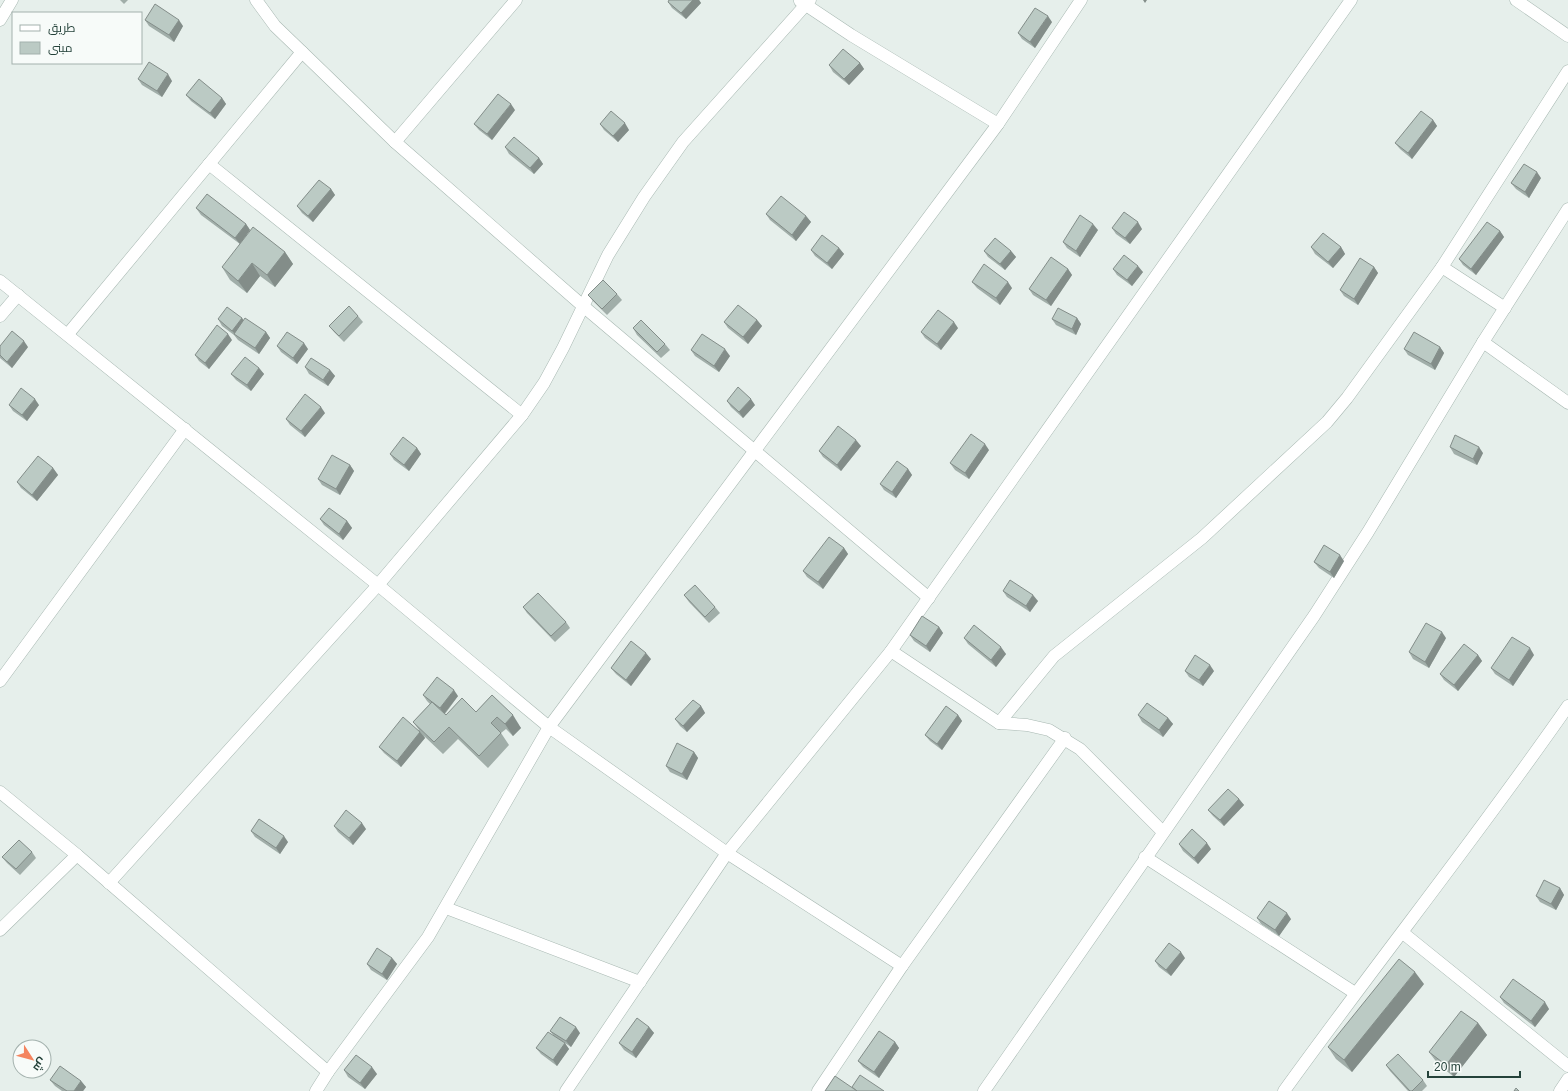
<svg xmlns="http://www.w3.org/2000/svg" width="1568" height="1091" font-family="Arial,Cairo,sans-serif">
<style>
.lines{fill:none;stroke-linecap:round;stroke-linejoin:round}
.minor-casing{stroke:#a8b8b2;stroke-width:13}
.minor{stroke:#fff;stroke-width:12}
.wall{fill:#a1aea9}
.shaded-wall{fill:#838d89}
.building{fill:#bbcac4;stroke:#838d89}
</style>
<rect width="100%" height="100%" fill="#e6efeb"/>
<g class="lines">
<defs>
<g id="minor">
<polyline points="1516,0 1568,36"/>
<polyline points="800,1 851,35 998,124"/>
<polyline points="0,20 12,0"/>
<polyline points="302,52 395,142 583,306 929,598"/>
<polyline points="395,142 516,0"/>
<polyline points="209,164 522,415"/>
<polyline points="1442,267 1505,308"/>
<polyline points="0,281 378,585 549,727 727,853 902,966"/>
<polyline points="0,316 18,295"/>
<polyline points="68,334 302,52 275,26 256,0"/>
<polyline points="1483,342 1568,403"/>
<polyline points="891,651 999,723 1027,725 1049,730 1080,749 1163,832"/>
<polyline points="0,681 185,429"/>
<polyline points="999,723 1054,656 1202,538 1327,422 1347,398 1442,267 1568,71"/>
<polyline points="0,792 77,855 328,1072"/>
<polyline points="1145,857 1355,993"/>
<polyline points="109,883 378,585 522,415 544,383 563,348 608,255 644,197 683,142 810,0"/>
<polyline points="446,908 640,982"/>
<polyline points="0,930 77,855"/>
<polyline points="1403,933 1568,1066"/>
<polyline points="316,1091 328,1072 428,937 549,727 998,124 1081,0"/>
<polyline points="566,1091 727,853 891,651 1351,0"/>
<polyline points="818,1091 902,966 1065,738"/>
<polyline points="984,1091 1314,616 1368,532 1483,342 1568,209"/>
<path d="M 1284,1091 C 1377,962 1477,837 1568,706"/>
<polyline points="1560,1091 1568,1079"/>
</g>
</defs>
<use href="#minor" class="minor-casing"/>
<use href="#minor" class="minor"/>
</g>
<g class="wall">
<polygon points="120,0 128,0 124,4"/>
<polygon points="669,0 699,0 701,3 686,19 672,8 668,2"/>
<polygon points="145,20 183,26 174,42 149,26"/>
<polygon points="1052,22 1035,48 1022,39 1018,33"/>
<polygon points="860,63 864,69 849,85 833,72 829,65"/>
<polygon points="138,79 172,81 162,97 142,85"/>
<polygon points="186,95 222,98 226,104 215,119 191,101"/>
<polygon points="515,110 492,140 479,130 474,124"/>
<polygon points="1433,120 1437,126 1412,159 1400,149 1395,143"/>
<polygon points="600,124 629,130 618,142 604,130"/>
<polygon points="505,147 539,158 543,164 534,174 509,154"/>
<polygon points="1541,178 1529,198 1516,189 1511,183"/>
<polygon points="331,189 335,195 313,222 302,213 297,206"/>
<polygon points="196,208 246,224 250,230 240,244 201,215"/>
<polygon points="766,214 806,216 811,222 796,241 770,220"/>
<polygon points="1112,228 1142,229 1130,244 1116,234"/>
<polygon points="1098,230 1080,257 1067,248 1063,242"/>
<polygon points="1500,231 1504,237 1476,275 1463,265 1459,259"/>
<polygon points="1311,247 1341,247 1345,254 1333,268 1315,254"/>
<polygon points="839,248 844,254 832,269 815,256 811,250"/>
<polygon points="984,251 1011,251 1016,257 1005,270 988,257"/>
<polygon points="285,252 293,264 275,287 260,276 247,293 230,280 222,267"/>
<polygon points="1374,267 1378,273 1358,305 1344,296 1340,290"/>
<polygon points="1068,269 1072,275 1051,306 1033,295 1029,289"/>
<polygon points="1113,269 1143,272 1132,286 1117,275"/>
<polygon points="972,282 1012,288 1000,305 977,288"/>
<polygon points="617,294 622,300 607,315 593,301 588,295"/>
<polygon points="358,316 363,322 344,342 334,332 329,326"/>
<polygon points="242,318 243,320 266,332 270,338 259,354 238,340 234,335 222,326 218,319"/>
<polygon points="1077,318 1081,324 1076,335 1056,325 1052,319"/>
<polygon points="757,320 762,326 748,344 728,328 724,322"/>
<polygon points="633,328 665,344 670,350 661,358 637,335"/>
<polygon points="958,328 941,350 925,338 921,332"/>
<polygon points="232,340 209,369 199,361 195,355"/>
<polygon points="277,346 308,349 297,364 281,352"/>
<polygon points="28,347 12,368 0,358 0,355"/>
<polygon points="1440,347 1444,353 1435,370 1408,355 1404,349"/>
<polygon points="691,350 730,356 719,372 695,356"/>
<polygon points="305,367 330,370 335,376 328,386 309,374"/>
<polygon points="259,368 264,374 251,391 236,380 231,374"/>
<polygon points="727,401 755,405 743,418 731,407"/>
<polygon points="9,405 39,405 27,421 13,411"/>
<polygon points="325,413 305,437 290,425 286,419"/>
<polygon points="861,446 841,471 823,457 819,451"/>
<polygon points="1450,447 1483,453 1477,465 1454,454"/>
<polygon points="417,448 421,454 409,471 394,460 390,454"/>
<polygon points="989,450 969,479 955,470 950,463"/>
<polygon points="350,465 354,471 340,495 322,485 318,479"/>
<polygon points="53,468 58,475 37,501 21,488 17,482"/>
<polygon points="908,469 912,475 896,498 884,490 880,484"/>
<polygon points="320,519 347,521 352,528 343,540 324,525"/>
<polygon points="844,548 848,554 823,589 807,577 803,571"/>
<polygon points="1344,561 1334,578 1319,568 1314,562"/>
<polygon points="1003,591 1038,601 1030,612 1007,597"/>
<polygon points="684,595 715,607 720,613 709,623 689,602"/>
<polygon points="523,607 566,622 570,628 555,642 527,613"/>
<polygon points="939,627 943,633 930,652 914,641 910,635"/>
<polygon points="964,638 1006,654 996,667 968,644"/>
<polygon points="1446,638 1429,668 1413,659 1409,652"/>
<polygon points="1478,655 1482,661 1458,691 1444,680 1440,674"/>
<polygon points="1534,655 1513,686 1495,674 1491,668"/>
<polygon points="651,659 631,686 616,674 611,668"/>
<polygon points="1185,671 1214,671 1203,686 1189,677"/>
<polygon points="423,695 458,696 445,714 446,715 476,712 492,695 521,728 513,736 506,729 501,733 509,745 488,768 458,739 443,754 424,736 425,738 401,767 384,753 379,747 419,730 413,722 430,704 427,701"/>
<polygon points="701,706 705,713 687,732 680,726 675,719"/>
<polygon points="958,715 962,721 942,750 930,741 925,735"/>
<polygon points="1138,715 1168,718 1173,724 1163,737 1142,722"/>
<polygon points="694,752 698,758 687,780 670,772 666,766"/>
<polygon points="1239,799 1244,805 1224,826 1213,816 1208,810"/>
<polygon points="334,826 366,829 353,845 338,832"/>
<polygon points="251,831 288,842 280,854 255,837"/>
<polygon points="1179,844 1211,849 1198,864 1183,851"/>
<polygon points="32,852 36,858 20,875 7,863 2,857"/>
<polygon points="1560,888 1564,895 1556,910 1540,902 1536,896"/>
<polygon points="1257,918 1291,919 1279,936 1261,924"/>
<polygon points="392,958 397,964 387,980 371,970 367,964"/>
<polygon points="1185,958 1171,976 1159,967 1155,961"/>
<polygon points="1424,984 1352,1072 1336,1059 1328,1047"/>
<polygon points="1500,997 1549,1009 1535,1027 1504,1003"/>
<polygon points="1478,1023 1487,1035 1454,1077 1438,1064 1429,1052"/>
<polygon points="649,1027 654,1033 636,1058 624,1050 619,1043"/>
<polygon points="550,1031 580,1033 571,1047 562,1041 569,1049 557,1066 541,1054 536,1048 554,1036"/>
<polygon points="895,1042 899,1048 879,1078 863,1067 858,1061"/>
<polygon points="1386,1065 1423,1080 1427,1086 1422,1091 1408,1091 1390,1071"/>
<polygon points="344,1070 377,1074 365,1089 348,1077"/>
<polygon points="50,1080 81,1081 86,1087 83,1091 62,1091 55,1086"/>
</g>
<g class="shaded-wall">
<polygon points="693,0 699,0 701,3 686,19 681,13"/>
<polygon points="1143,0 1147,0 1145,3"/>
<polygon points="1048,16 1052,22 1035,48 1030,42"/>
<polygon points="179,20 183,26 174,42 169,35"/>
<polygon points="860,63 864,69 849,85 844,79"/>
<polygon points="168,74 172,81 162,97 157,91"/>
<polygon points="222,98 226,104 215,119 210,113"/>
<polygon points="511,104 515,110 492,140 487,134"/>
<polygon points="1433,120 1437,126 1412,159 1408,153"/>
<polygon points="625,123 629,130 618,142 613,136"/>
<polygon points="539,158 543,164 534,174 530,168"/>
<polygon points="1537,172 1541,178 1529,198 1525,192"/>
<polygon points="331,189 335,195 313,222 308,216"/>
<polygon points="806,216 811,222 796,241 792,235"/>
<polygon points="1138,222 1142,229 1130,244 1125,238"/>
<polygon points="246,224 250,230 240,244 235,238"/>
<polygon points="1093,224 1098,230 1080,257 1076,251"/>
<polygon points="1500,231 1504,237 1476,275 1471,269"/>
<polygon points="1341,247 1345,254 1333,268 1328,262"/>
<polygon points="839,248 844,254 832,269 827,263"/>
<polygon points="1011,251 1016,257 1005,270 1000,264"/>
<polygon points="285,252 293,264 275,287 267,275"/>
<polygon points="252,263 260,276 247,293 238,281"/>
<polygon points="1138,266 1143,272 1132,286 1127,280"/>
<polygon points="1374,267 1378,273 1358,305 1354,299"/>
<polygon points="1068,269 1072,275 1051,306 1046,300"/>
<polygon points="1008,282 1012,288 1000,305 996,298"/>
<polygon points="242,318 246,324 236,335 232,331"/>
<polygon points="1077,318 1081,324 1076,335 1072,329"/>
<polygon points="757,320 762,326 748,344 743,337"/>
<polygon points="954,322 958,328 941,350 937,344"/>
<polygon points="266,332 270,338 259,354 255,348"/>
<polygon points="228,334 232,340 209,369 205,363"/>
<polygon points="24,341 28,347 12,368 7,362"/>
<polygon points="304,343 308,349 297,364 293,358"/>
<polygon points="1440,347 1444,353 1435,370 1431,364"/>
<polygon points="725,349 730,356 719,372 714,366"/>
<polygon points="259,368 264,374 251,391 247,385"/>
<polygon points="330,370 335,376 328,386 323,380"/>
<polygon points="35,399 39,405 27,421 22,415"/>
<polygon points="751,399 755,405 743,418 739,412"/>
<polygon points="321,407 325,413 305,437 301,431"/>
<polygon points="856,440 861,446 841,471 837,465"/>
<polygon points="985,444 989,450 969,479 965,473"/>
<polygon points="1479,447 1483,453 1477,465 1473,459"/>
<polygon points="417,448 421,454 409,471 404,465"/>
<polygon points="350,465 354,471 340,495 336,489"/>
<polygon points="53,468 58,475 37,501 32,495"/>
<polygon points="908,469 912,475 896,498 892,492"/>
<polygon points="347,521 352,528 343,540 339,534"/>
<polygon points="844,548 848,554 823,589 818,582"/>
<polygon points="1340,555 1344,561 1334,578 1330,572"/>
<polygon points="1033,595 1038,601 1030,612 1026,606"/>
<polygon points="939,627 943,633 930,652 926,646"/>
<polygon points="1442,632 1446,638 1429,668 1425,662"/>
<polygon points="1001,647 1006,654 996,667 991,660"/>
<polygon points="1530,648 1534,655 1513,686 1509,680"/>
<polygon points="646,653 651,659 631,686 626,680"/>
<polygon points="1478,655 1482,661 1458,691 1454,685"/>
<polygon points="1210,665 1214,671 1203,686 1199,680"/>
<polygon points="454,690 458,696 444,714 440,708"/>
<polygon points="701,706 705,713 687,732 683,726"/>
<polygon points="513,715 521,728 513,736 505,724"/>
<polygon points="958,715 962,721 942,750 937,744"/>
<polygon points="1168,718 1173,724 1163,737 1159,730"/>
<polygon points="420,732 425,738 401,767 397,761"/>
<polygon points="694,752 698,758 687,780 682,774"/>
<polygon points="1239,799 1244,805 1224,826 1220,820"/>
<polygon points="362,823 366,829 353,845 349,838"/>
<polygon points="284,836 288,842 280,854 276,848"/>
<polygon points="1207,843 1211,849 1198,864 1194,858"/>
<polygon points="1560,888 1564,895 1556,910 1551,904"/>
<polygon points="1287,913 1291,919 1279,936 1275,930"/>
<polygon points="1181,952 1185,958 1171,976 1166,970"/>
<polygon points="392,958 397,964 387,980 382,974"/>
<polygon points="1415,972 1424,984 1352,1072 1344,1060"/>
<polygon points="1545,1002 1549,1009 1535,1027 1531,1021"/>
<polygon points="1478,1023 1487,1035 1454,1077 1446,1065"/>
<polygon points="576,1027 580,1033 571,1047 566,1041"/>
<polygon points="649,1027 654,1033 636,1058 632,1052"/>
<polygon points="895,1042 899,1048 879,1078 874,1072"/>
<polygon points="565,1043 569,1049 557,1066 553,1060"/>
<polygon points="372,1067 377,1074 365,1089 360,1083"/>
<polygon points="81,1081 86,1087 83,1091 74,1091"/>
</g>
<g class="building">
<polygon points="669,0 693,0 681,13 668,2"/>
<polygon points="155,4 179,20 169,35 145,20"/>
<polygon points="1035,8 1048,16 1030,42 1018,33"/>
<polygon points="843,49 860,63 844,79 829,65"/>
<polygon points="149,62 168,74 157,91 138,79"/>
<polygon points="199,79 222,98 210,113 186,95"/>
<polygon points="498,94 511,104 487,134 474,124"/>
<polygon points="611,111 625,123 613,136 600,124"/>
<polygon points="1421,111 1433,120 1408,153 1395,143"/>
<polygon points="514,137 539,158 530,168 505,147"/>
<polygon points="1524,164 1537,172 1525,192 1511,183"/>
<polygon points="319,180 331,189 308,216 297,206"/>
<polygon points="207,194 246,224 235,238 196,208"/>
<polygon points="781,196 806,216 792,235 766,214"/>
<polygon points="1124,212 1138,222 1125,238 1112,228"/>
<polygon points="1080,215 1093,224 1076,251 1063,242"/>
<polygon points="1487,222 1500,231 1471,269 1459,259"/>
<polygon points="253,227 285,252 267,275 252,263 238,281 222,267"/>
<polygon points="1323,233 1341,247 1328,262 1311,247"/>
<polygon points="822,235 839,248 827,263 811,250"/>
<polygon points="995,238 1011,251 1000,264 984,251"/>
<polygon points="1124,255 1138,266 1127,280 1113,269"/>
<polygon points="1051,257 1068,269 1046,300 1029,289"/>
<polygon points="1360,258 1374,267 1354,299 1340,290"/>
<polygon points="984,264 1008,282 996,298 972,282"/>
<polygon points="603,280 617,294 602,309 588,295"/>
<polygon points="738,305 757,320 743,337 724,322"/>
<polygon points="349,306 358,316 339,336 329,326"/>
<polygon points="227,307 242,318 232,331 218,319"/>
<polygon points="1058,308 1077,318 1072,329 1052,319"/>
<polygon points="938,310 954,322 937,344 921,332"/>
<polygon points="245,318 266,332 255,348 234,334"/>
<polygon points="641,320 665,344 657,352 633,328"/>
<polygon points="217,325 228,334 205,363 195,355"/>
<polygon points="12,331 24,341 7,362 0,355 0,346"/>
<polygon points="287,332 304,343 293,358 277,346"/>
<polygon points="1414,332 1440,347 1431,364 1404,349"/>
<polygon points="702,334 725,349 714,366 691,350"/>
<polygon points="245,357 259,368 247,385 231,374"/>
<polygon points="311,358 330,370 323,380 305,367"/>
<polygon points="738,387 751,399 739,412 727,401"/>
<polygon points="21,388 35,399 22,415 9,405"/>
<polygon points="305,394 321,407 301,431 286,419"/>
<polygon points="838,426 856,440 837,465 819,451"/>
<polygon points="971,434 985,444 965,473 950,463"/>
<polygon points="1455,435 1479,447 1473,459 1450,447"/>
<polygon points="403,437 417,448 404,465 390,454"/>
<polygon points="332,455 350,465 336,489 318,479"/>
<polygon points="38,456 53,468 32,495 17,482"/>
<polygon points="897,461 908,469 892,492 880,484"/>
<polygon points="329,508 347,521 339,534 320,519"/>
<polygon points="829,537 844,548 818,582 803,571"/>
<polygon points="1324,545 1340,555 1330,572 1314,562"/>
<polygon points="1010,580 1033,595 1026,606 1003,591"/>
<polygon points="695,585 715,607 705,617 684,595"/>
<polygon points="538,593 566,622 551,636 523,607"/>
<polygon points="922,616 939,627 926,646 910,635"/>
<polygon points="1426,623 1442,632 1425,662 1409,652"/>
<polygon points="974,625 1001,647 991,660 964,638"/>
<polygon points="1512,637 1530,648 1509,680 1491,668"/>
<polygon points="631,641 646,653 626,680 611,668"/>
<polygon points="1464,644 1478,655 1454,685 1440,674"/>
<polygon points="1195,655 1210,665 1199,680 1185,671"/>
<polygon points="437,677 454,690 440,708 423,695"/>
<polygon points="492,695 513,715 505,724 497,717 491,723 501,733 479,756 449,727 434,742 413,722 432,702 446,715 462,698 476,712"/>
<polygon points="693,700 701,706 683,726 675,719"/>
<polygon points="1147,703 1168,718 1159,730 1138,715"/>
<polygon points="946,706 958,715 937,744 925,735"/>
<polygon points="403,717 420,732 397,761 379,747"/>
<polygon points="677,743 694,752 682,774 666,766"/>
<polygon points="1228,789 1239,799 1220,820 1208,810"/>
<polygon points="346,810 362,823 349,838 334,826"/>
<polygon points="259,819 284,836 276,848 251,831"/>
<polygon points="1192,829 1207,843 1194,858 1179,844"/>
<polygon points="19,840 32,852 16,869 2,857"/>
<polygon points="1544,880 1560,888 1551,904 1536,896"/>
<polygon points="1269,901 1287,913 1275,930 1257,918"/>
<polygon points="1169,943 1181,952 1166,970 1155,961"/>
<polygon points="377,948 392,958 382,974 367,964"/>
<polygon points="1399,959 1415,972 1344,1060 1328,1047"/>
<polygon points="1513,979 1545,1002 1531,1021 1500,997"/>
<polygon points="1461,1011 1478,1023 1446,1065 1429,1052"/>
<polygon points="560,1017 576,1027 566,1041 550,1031"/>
<polygon points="637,1018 649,1027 632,1052 619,1043"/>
<polygon points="879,1031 895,1042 874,1072 858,1061"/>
<polygon points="548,1032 565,1043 553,1060 536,1048"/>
<polygon points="1398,1054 1423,1080 1412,1091 1410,1091 1386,1065"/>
<polygon points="356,1055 372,1067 360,1083 344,1070"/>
<polygon points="60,1066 81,1081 74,1091 67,1091 50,1080"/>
<polygon points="860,1075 884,1091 857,1091 852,1087"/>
<polygon points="835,1076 857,1091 825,1091"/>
<polygon points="1516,1088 1519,1091 1514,1091"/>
</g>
<rect x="12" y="12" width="130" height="52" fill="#f7fbf9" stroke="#a3b1ad"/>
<rect x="20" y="25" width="20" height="6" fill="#ffffff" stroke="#a3b1ad"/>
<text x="48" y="32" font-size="12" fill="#24423a">طريق</text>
<rect x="20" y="42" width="20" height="12" fill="#bbcac4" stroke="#a3b1ad"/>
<text x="48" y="52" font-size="12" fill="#24423a">مبنى</text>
<g transform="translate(32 1059) rotate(126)"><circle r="19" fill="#f7fbf9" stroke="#a3b1ad"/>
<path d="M0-3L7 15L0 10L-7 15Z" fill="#f4845f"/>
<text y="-6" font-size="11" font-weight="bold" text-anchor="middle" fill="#24423a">ش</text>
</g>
<path d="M1428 1071v6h92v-6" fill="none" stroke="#24423a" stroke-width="2"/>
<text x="1434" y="1071" font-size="12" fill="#24423a" stroke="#f7fbf9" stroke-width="3" paint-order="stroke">20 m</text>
</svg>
